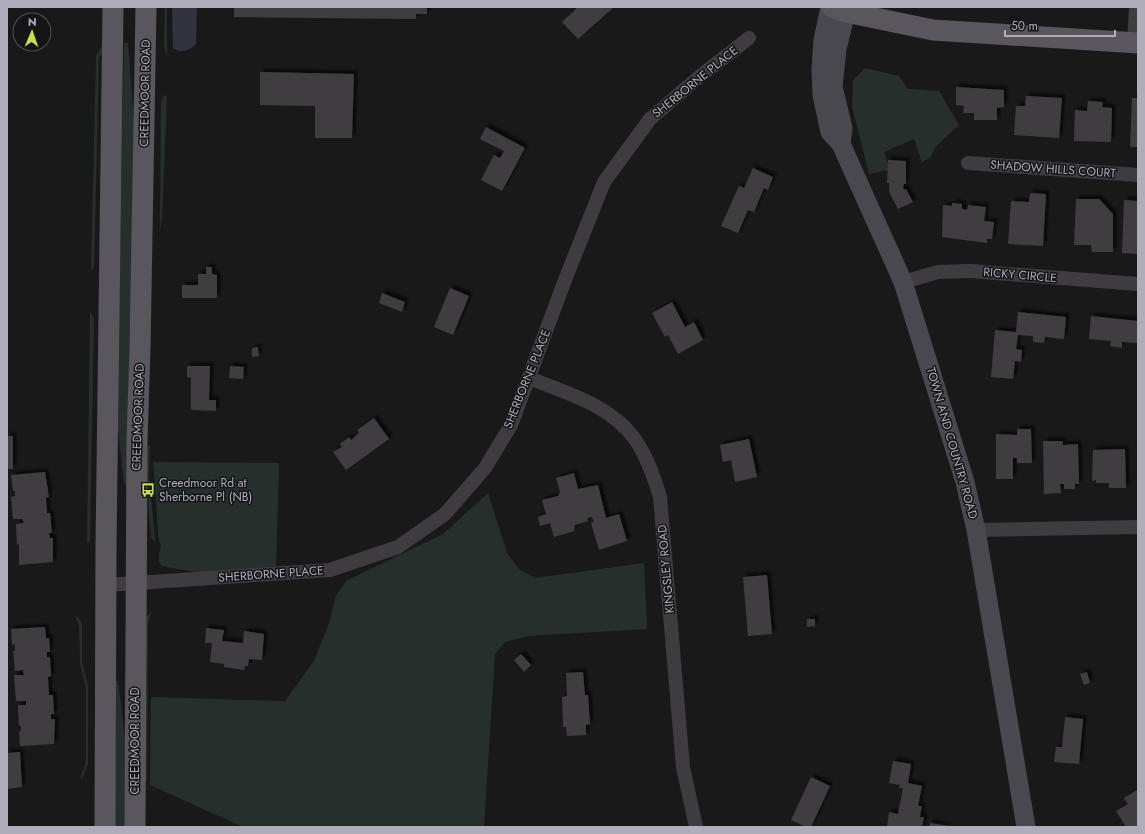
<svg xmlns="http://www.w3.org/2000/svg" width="1145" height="834" font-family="Jost,sans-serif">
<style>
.green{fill:#272f2c}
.water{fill:#32333f}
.building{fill:#3f3e41;filter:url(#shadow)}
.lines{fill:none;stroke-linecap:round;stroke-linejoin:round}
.street{stroke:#3e3c41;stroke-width:14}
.secondary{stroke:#4a484f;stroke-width:19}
.primary{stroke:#59565e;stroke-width:21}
.labels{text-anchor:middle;stroke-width:3;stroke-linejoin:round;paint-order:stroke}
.street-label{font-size:12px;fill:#afadb9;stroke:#151416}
.poi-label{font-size:12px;fill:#afadb9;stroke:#151416;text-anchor:start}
</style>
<defs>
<filter id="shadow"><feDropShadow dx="3.5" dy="-3.5" stdDeviation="1" flood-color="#0009"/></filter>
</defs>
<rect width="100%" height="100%" fill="#1a191a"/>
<g class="green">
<polygon points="165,7 167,7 167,59 164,45"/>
<polygon points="104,42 107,42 99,58 94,267 91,271 96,56"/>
<polygon points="124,42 128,43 136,148 129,484 124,484 117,420"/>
<polygon points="865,68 899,76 908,89 939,91 959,125 935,147 931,157 922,162 914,139 884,152 890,170 869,174 852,106 853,80"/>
<polygon points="164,95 167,97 162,220 160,229 161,101"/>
<polygon points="90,311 94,318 90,542 87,543"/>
<polygon points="146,446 150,446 149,474 155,542 151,538 146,479"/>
<path d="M 153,462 L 279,463 L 276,568 L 199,573 L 162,566 C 156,559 160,552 161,545 L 159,541 Z"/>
<polygon points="488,493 507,553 519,569 535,578 644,563 647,629 528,636 505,642 495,654 484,827 243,827 150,785 151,697 285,701 314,661 329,623 336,596 346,581 443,534"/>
<polygon points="151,612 148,625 147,781 144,781 146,617"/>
<polygon points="75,615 81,621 82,625 82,662 88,686 88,764 82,779 80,778 86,763 86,688 80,663 79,626"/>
<polygon points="114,681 118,681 127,754 127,827 113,827"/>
</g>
<path class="water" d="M 172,7 L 197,7 L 196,44 C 190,50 180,54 173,48 Z"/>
<g class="building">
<polygon points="234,7 427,7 427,14 416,14 416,19 234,17"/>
<polygon points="578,7 614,7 578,39 562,22"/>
<polygon points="260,72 354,74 352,138 315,138 315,106 260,105"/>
<polygon points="956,87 1004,90 1004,107 997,108 997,120 974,120 974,113 963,113 964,106 956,105"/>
<polygon points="1026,96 1062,98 1059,138 1014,135 1016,106 1025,106"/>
<polygon points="1132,98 1138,98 1138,147 1130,147"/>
<polygon points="1088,101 1103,102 1102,107 1112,108 1111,142 1074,141 1075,110 1087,111"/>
<polygon points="486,127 525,148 502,191 481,180 494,155 500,158 504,151 480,139"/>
<polygon points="888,160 906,161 906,184 904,184 903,188 904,190 906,189 913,202 898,209 889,192 889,183 887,183"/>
<polygon points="753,168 773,177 768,190 764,188 754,212 748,210 738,233 721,226 739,186 744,188"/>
<polygon points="1030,193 1046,194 1043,246 1008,244 1011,201 1029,202"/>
<polygon points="1076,199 1099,199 1113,214 1113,252 1092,252 1091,245 1074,245"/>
<polygon points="1124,200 1138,201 1138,254 1122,253"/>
<polygon points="952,203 962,204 962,209 967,210 968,205 986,207 984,221 994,222 992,239 987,239 987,243 942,237 943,205 952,206"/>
<polygon points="206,267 212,267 212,274 217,275 217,298 182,298 182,285 198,285 198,274 206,274"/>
<polygon points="450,288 469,296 453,335 434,327"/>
<polygon points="382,293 405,302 402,312 379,303"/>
<polygon points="672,302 685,327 694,322 703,340 678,354 668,335 665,337 652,313"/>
<polygon points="1018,312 1066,317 1064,339 1045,337 1044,343 1033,342 1033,336 1018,335 1016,349 1022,350 1021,362 1015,361 1013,379 991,377 995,330 1016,332"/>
<polygon points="1091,316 1138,321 1138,343 1122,342 1122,348 1110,346 1111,341 1089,339"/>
<polygon points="258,347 259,356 252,357 252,348"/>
<polygon points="187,366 210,366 209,400 216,400 216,411 191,410 191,378 187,377"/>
<polygon points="230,366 244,367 243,379 229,378"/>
<polygon points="374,418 389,439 346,470 333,452 342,447 340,444 349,437 351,440 359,433 357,430"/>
<polygon points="1017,429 1031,429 1032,463 1017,463 1017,458 1013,458 1013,479 996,479 996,434 1017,435"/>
<rect x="7" y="436" width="6" height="33"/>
<polygon points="749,439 757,477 735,482 731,460 723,462 720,445"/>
<polygon points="1043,441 1063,441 1063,445 1078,444 1079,484 1075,484 1075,489 1064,489 1064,484 1060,484 1061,493 1044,494"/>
<polygon points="1125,449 1126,488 1109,488 1109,483 1096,483 1096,480 1092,481 1093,450"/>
<polygon points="45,472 49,497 46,498 47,513 50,513 52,533 49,533 50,538 53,538 53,562 19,565 19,544 17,545 16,524 24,523 23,521 23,519 13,519 11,497 15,496 15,491 13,491 11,475"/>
<polygon points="574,473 578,489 598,485 606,518 619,514 627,541 599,550 591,523 594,522 592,517 587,518 588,521 575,525 574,531 554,537 550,523 540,526 538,517 546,514 542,500 558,496 560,492 556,478"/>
<polygon points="767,575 772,634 748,636 743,577"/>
<polygon points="807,619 815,619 815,626 807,627"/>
<polygon points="45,627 46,638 49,638 50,652 47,652 47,657 50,657 51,676 48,677 49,695 53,695 54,714 51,714 51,719 55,719 54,744 20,746 19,731 21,731 21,726 19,726 18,705 26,705 26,701 16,701 14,675 24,675 23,670 15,671 13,651 15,651 15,644 12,645 11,629"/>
<polygon points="206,628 224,630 222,641 243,643 244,631 264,634 262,660 249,659 248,666 245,666 244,670 224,667 224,664 210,662 212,643 205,643"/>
<polygon points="521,654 531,665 524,672 514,660"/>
<polygon points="583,672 585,695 588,695 590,724 586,725 586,735 567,736 566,727 563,727 562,697 567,696 566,673"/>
<polygon points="1087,672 1090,683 1084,685 1080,674"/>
<polygon points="1065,717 1083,719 1079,764 1054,762 1056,747 1062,747"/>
<polygon points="20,752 22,787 7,789 7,753"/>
<polygon points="893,761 911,764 908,783 922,786 918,806 922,806 920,817 924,817 922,827 887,827 889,812 898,814 903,788 899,788 900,785 889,783"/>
<polygon points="811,777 830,786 811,827 806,827 791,820"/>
<polygon points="1138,789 1138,827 1126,827 1116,811 1128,804 1124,798"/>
<polygon points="930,823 948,826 947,827 929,827"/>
</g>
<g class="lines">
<g class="street">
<polyline points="1134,43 1136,7"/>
<polyline points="968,163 1138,175"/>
<polyline points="903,282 938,272 970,271 1138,284"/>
<path d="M 529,378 C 566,393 610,405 634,438 C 647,456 654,477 660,497 L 683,767 L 696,827"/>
<polyline points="976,530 1138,527"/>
<polyline points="106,585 330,570 398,547 445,514 485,468 511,425 565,280 604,182 650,119 699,77 749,38"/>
</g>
<g class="secondary">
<polyline points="830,7 823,40 821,69 822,95 830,132 841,144 903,282 965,482 976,530 1026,827"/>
<polyline points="841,144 843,128 833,87 837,49 846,12"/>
</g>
<g class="primary">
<polyline points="832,7 846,12 933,30 1138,43"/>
<polyline points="105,827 106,546 113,7"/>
<polyline points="135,827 137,440 140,349 146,7"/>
</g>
</g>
<defs>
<symbol id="bus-bare" viewBox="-9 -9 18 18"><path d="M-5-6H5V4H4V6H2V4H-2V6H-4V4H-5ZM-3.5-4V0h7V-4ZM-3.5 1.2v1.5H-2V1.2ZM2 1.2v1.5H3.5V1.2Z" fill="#c7df4c" stroke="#151416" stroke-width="2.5" paint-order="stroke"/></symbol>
</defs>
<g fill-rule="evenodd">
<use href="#bus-bare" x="138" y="480" width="20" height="20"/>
</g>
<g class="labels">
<g class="street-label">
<text transform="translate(695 82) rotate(-39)" y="4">SHERBORNE PLACE</text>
<text transform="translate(145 93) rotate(-89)" y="4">CREEDMOOR ROAD</text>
<text transform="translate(1053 169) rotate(4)" y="4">SHADOW HILLS COURT</text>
<text transform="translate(1020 275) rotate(5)" y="4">RICKY CIRCLE</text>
<text transform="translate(527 379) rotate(-68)" y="4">SHERBORNE PLACE</text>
<text transform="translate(138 417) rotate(-88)" y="4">CREEDMOOR ROAD</text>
<text transform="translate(952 443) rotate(74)" y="4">TOWN AND COUNTRY ROAD</text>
<text transform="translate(666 569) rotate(-95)" y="4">KINGSLEY ROAD</text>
<text transform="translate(271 574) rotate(-4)" y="4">SHERBORNE PLACE</text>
<text transform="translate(135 741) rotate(-90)" y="4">CREEDMOOR ROAD</text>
</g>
<g class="poi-label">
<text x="159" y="487">Creedmoor Rd at<tspan x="159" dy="14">Sherborne Pl (NB)</tspan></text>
</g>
</g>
<rect width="1145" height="834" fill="none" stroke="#afadb9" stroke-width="16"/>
<g transform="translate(32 32) rotate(2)"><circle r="19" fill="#151416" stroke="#535157"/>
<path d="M0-3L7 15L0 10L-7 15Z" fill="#c7df4c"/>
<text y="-6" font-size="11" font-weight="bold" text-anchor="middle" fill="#afadb9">N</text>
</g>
<path d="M1005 30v6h110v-6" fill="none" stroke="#afadb9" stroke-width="2"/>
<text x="1011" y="30" font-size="12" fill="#afadb9" stroke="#151416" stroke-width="3" paint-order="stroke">50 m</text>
</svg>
